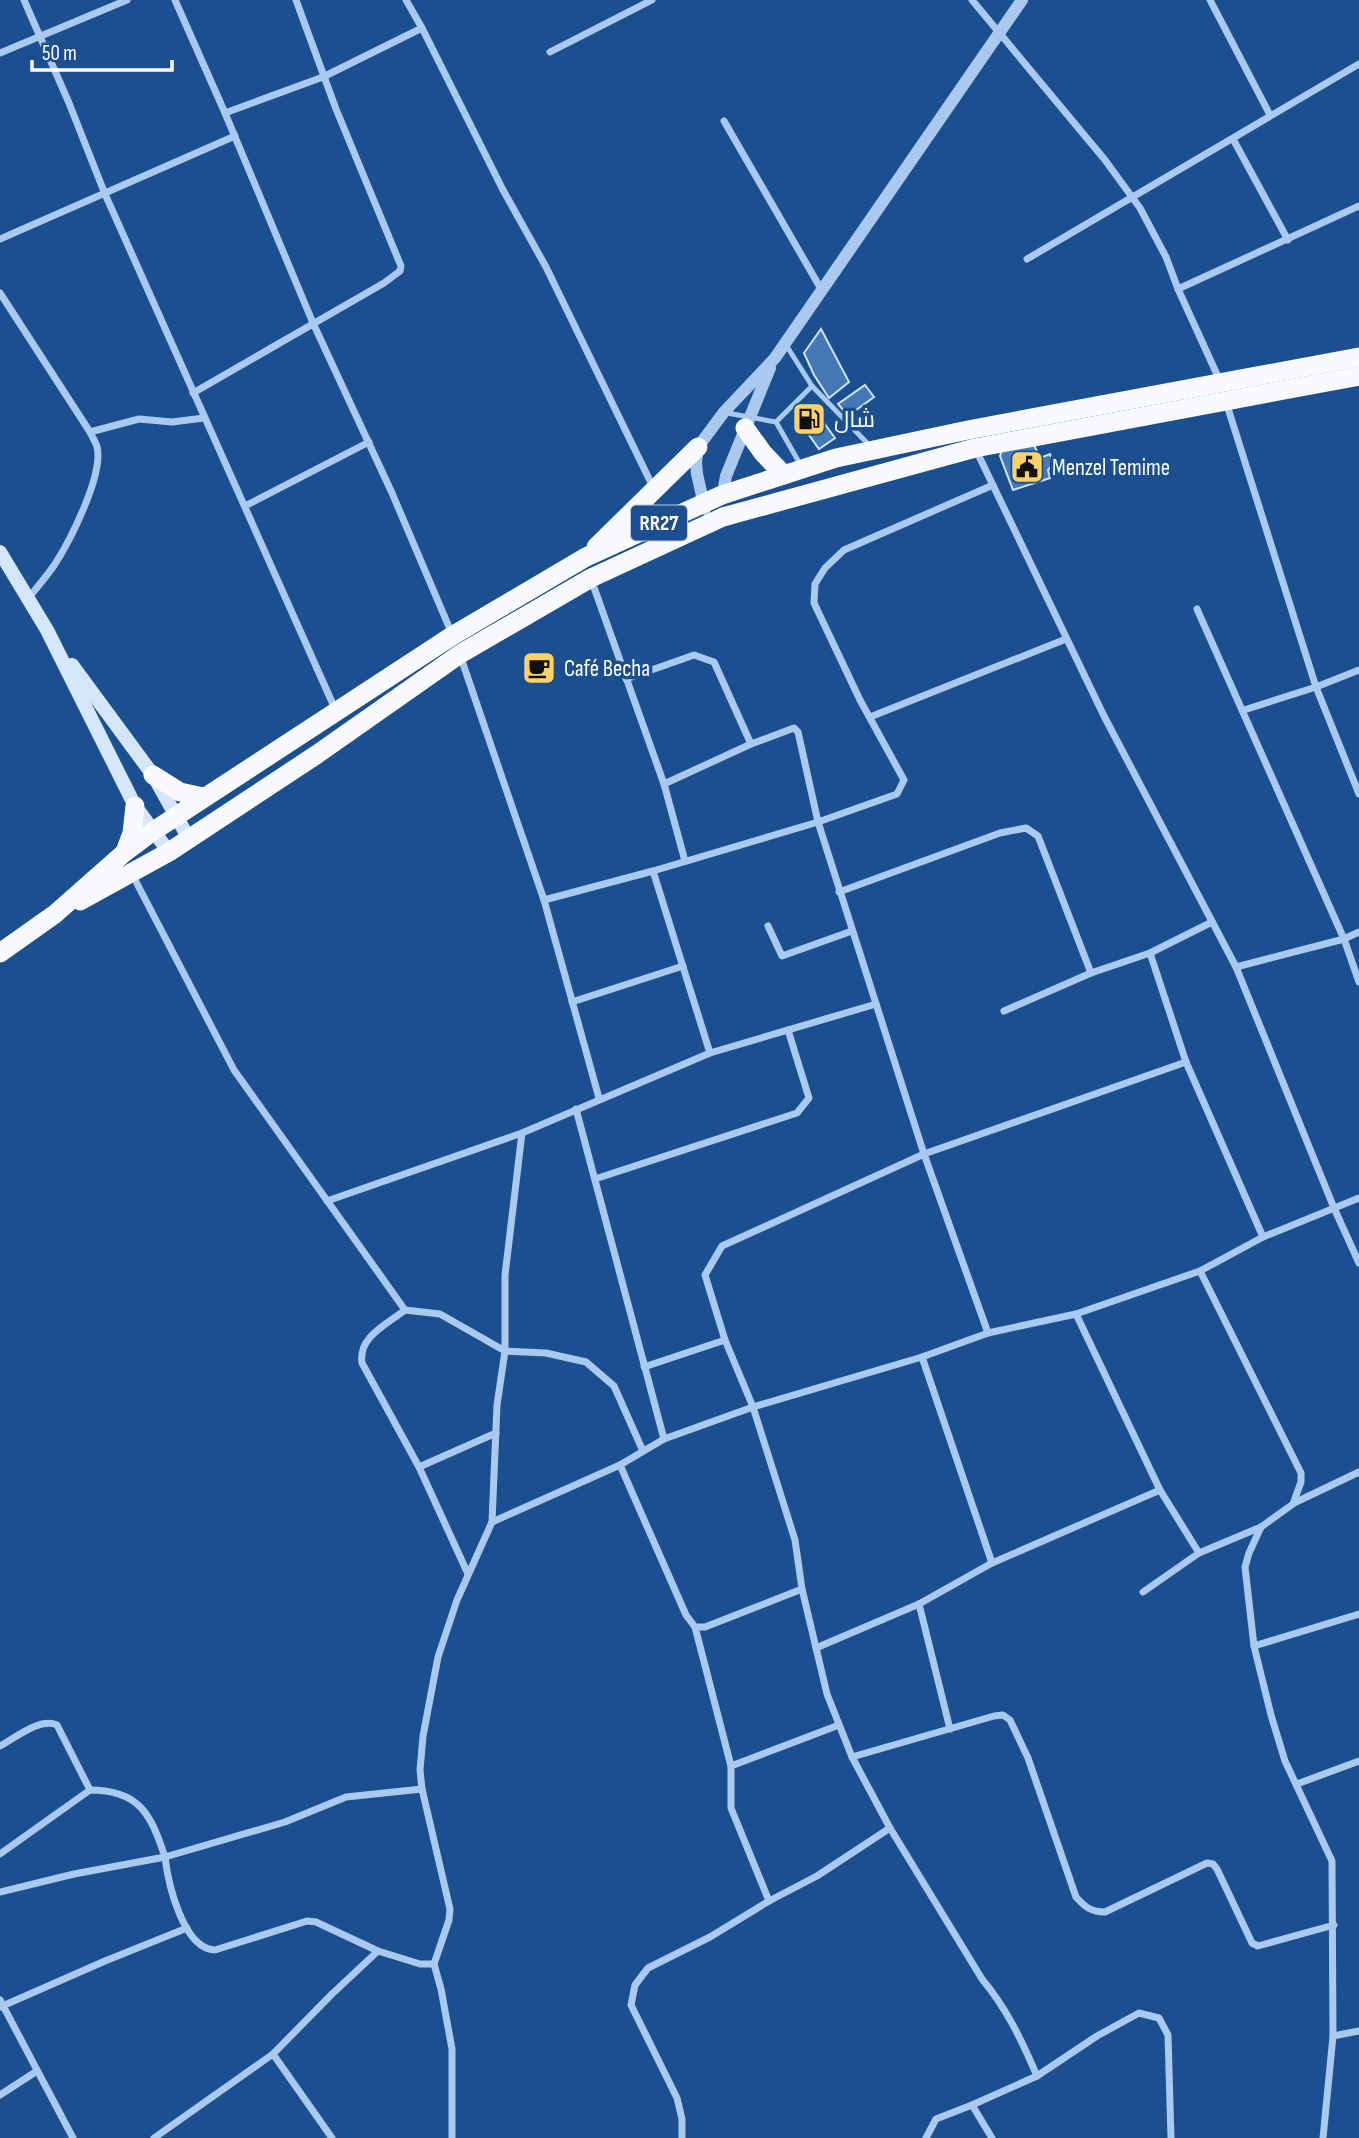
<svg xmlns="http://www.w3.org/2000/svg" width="1359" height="2138" font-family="'Sofia Sans Condensed',Cairo,sans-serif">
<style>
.building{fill:#4478b7;stroke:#cfe3fa;stroke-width:2}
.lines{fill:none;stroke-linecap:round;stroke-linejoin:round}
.service{stroke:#a9c9ee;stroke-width:5}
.minor{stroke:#a9c9ee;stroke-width:7}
.tertiary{stroke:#a9c9ee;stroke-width:12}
.secondary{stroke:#d6e6fa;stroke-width:14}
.trunk{stroke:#f8faff;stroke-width:19}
.labels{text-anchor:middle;stroke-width:7;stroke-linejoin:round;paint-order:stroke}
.shield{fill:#1b4f8f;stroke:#bbcadd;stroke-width:2}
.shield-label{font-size:21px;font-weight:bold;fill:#fff}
.poi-label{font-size:23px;fill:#fff;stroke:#1b4f8f;text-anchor:start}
</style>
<rect width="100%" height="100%" fill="#1b4f8f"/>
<g class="building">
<polygon points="821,329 849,382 829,398 814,375 804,353"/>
<polygon points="865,385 874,397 848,416 838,404"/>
<polygon points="813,408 835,438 819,449 797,418"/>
<polygon points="1034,445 1040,458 1050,454 1053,464 1048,470 1050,478 1013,490 1000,456 1002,450"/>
</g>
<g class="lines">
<g class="service">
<polyline points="786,345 812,386 869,445"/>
<polyline points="727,413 776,422 800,464"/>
<polyline points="776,422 812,386"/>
</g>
<g class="minor">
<polyline points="24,0 69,103 105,194 336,711"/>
<polyline points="175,0 225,113 313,323 392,493 452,634"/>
<polyline points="406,0 422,28 503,190 546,267 654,489"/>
<polyline points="972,0 1105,160 1140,208 1166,257 1178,289 1220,381"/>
<polyline points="1210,0 1270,115"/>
<polyline points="550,52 652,0"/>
<polyline points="0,53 127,0"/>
<polyline points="225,113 323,77 422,28"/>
<polyline points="724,121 821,289"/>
<polyline points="1233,139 1288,240"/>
<polyline points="0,239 235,136"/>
<polyline points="1027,259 1359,64"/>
<polyline points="1178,289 1359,206"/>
<path d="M 0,293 L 90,432 C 92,437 96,442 97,447 C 104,474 70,541 55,564 C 47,576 37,587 28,599"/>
<polyline points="193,393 384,283 400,271 401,266 336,109 296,0"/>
<polyline points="1226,402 1316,687 1244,710"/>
<polyline points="90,432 139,419 172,422 204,418"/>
<polyline points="976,450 1104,716 1236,967 1334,1208 1359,1263"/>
<polyline points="245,506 369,442"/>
<polyline points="591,579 664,784 685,861"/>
<polyline points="1197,609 1344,939 1359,982"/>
<polyline points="460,655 544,900 599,1098"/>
<polyline points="1359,670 1316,687 1359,794"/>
<polyline points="626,679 694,655 714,662 751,744"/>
<polyline points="870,717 1066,639"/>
<polyline points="664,784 751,744 794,728 798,732 818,822 897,794 904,780 860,700 814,603 815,584 825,568 844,550 993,485"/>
<polyline points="653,871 710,1053"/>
<polyline points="132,874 234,1070 405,1310"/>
<polyline points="839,892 1000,833 1026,828 1038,836 1091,973"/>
<polyline points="544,900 653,871 818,822 924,1154 988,1333"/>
<polyline points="768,926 782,956 852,931"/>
<polyline points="1150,953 1186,1062 1263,1237"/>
<polyline points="1236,967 1344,939 1359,932"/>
<polyline points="572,1002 683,966"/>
<polyline points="1004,1011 1091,973 1150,953 1212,922"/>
<polyline points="576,1109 664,1439"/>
<polyline points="595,1179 797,1113 809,1098 788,1030"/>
<polyline points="327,1201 522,1133"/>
<polyline points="1076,1314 1160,1490 1199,1553"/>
<polyline points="922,1357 992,1563"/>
<polyline points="644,1367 725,1340"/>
<polyline points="620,1465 686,1615 695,1627 705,1627 802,1589"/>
<polyline points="419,1467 496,1433"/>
<polyline points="1294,1503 1359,1472"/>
<polyline points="492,1522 620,1465 664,1439 753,1407 922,1357 988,1333 1076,1314 1200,1271"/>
<path d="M 468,1574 L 419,1467 L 362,1363 C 358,1337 386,1325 405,1310 L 440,1314 L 505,1351 L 546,1353 L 586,1362 L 614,1386 L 643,1451"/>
<polyline points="1143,1592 1199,1553 1261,1527"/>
<polyline points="919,1604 950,1729"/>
<polyline points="695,1627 731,1766 731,1808 769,1901"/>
<polyline points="1254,1646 1359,1614"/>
<polyline points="816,1648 919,1604 992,1563 1160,1490"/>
<path d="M 0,1746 C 15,1738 40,1717 57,1725 L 90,1790"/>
<path d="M 852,1757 L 994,1716 L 1003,1715 L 1010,1720 L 1028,1758 L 1076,1897 C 1085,1907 1091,1912 1105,1912 L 1207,1863 L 1213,1864 L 1217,1869 L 1252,1943 L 1258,1946 L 1334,1925"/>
<polyline points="731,1766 839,1725"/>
<polyline points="1297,1784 1359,1761"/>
<path d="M 890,1828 L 982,1979 C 1007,2009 1022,2041 1037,2076 L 972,2105 L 992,2138"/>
<path d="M 0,1854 L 90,1790 C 140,1790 151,1815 165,1857 L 285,1822 L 346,1797 L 422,1789"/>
<path d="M 0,1892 L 74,1874 L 165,1857 C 168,1883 183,1949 215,1950 L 307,1921 L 316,1922 L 378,1951"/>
<polyline points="0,2000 73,2138"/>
<polyline points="0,2007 105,1961 187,1928"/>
<polyline points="1333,2036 1359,2031"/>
<polyline points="273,2054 332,2138"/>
<polyline points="1037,2076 1097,2036 1139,2013 1159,2018 1168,2035 1171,2138"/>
<polyline points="0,2095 37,2071"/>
<polyline points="154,2138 273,2054 332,1994 378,1951 420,1964 434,1964"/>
<polyline points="452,2138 452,2049 441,1989 434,1964 449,1920 450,1909 422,1789 420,1770 423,1736 438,1657 457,1600 492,1522 497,1405 505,1351 505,1275 522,1133 710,1053 876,1004"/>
<polyline points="682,2138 682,2119 677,2098 631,2005 635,1985 648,1968 710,1937 769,1901 817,1876 890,1828 852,1757 827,1694 802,1589 795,1540 753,1407 725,1340 705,1275 722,1246 924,1154 1186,1062"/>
<polyline points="926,2138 936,2119 972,2105"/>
<polyline points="1323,2138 1333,2036 1332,1861 1285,1761 1271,1715 1254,1646 1245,1567 1249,1553 1261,1527 1293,1504 1301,1482 1301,1473 1200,1271 1263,1237 1359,1198"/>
</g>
<g class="tertiary">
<polyline points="722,498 726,476 770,368"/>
<polyline points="705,509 697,474 696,462 698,447 724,412 775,358 1022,0"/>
</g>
<g class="secondary">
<polyline points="0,552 47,630 135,806 169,852"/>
<polyline points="72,665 153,775 188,837"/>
</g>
<g class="trunk">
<polyline points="745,428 763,453 784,475"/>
<polyline points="596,547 698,447"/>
<polyline points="153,775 180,792 203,797"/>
<polyline points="125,852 132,833 135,806"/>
<polyline points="80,901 169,852 316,755 460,654 591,578 723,517 975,448 1359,376"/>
<polyline points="0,953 55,914 124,853 152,832 452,636 586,557 722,495 836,458 968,430 1359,357"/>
</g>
</g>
<defs>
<symbol id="fuel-square" viewBox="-11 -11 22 22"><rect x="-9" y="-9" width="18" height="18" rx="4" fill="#ffd166" stroke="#1b4f8f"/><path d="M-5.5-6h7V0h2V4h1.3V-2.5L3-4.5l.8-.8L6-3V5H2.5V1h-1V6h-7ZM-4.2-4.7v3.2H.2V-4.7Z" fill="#111"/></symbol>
<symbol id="civic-square" viewBox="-11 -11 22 22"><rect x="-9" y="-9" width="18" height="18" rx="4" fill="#ffd166" stroke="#1b4f8f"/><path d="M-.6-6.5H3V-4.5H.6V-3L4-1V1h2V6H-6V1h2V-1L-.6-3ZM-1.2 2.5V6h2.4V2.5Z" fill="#111"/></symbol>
<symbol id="cafe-square" viewBox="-11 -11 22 22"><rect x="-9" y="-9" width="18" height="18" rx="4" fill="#ffd166" stroke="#1b4f8f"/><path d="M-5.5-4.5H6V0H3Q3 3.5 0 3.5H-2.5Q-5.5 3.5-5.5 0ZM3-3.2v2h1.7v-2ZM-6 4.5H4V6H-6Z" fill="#111"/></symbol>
</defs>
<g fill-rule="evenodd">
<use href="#fuel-square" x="790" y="400" width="38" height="38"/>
<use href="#civic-square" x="1008" y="448" width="38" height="38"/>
<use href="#cafe-square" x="520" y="649" width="38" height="38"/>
</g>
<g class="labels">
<rect class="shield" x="631" y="505.5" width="56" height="35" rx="5"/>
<g class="shield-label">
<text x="659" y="530">RR27</text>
</g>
<g class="poi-label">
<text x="834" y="427">شال</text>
<text x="1052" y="475">Menzel Temime</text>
<text x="564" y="676">Café Becha</text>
</g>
</g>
<path d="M32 60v10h140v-10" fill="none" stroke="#ffffff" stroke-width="3.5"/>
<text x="42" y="60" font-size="21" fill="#ffffff" stroke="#1b4f8f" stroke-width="5" paint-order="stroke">50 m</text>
</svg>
